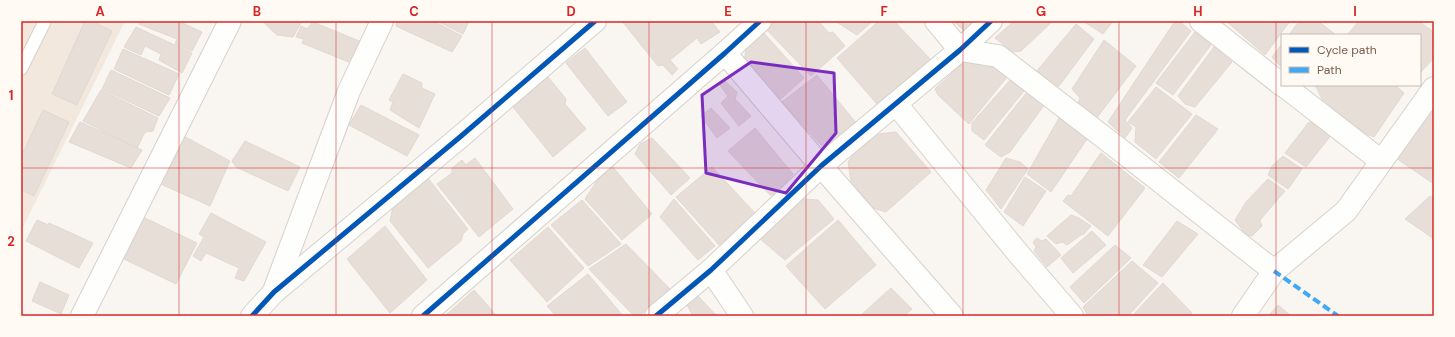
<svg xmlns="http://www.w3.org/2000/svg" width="1455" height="337" font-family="'DM Sans',sans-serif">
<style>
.residential{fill:#f2e8de}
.building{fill:#e6ded7;stroke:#e2d8d2}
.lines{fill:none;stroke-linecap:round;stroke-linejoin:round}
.lane-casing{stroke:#d7d1cb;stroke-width:14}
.street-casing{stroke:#d7d1cb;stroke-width:24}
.lane{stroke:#fefefd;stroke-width:12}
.street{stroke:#fefefd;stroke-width:22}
.quiet{stroke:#3fa9f5;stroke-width:4;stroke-dasharray:8 4;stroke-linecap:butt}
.cycleway-casing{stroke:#fffaf3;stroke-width:8}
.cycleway{stroke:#0057b8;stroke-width:5}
.marked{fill:#7b2cbf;fill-opacity:0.2;stroke:#7b2cbf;stroke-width:3;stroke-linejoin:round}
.grid{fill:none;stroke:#d62828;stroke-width:1;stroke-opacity:0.55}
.neatline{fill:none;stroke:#d62828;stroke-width:1.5}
.grid-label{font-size:13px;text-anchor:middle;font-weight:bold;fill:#d62828}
</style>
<rect width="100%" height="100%" fill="#f9f5f0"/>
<polygon class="residential" points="21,21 125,21 21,231"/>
<g class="building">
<polygon points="85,21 91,21 112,31 77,105 52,94"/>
<polygon points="140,21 178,21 202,32 192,51 175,44 177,39 139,24"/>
<polygon points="262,21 302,21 293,37 277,35"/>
<polygon points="397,21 433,21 462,36 452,52 396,26"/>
<polygon points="437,21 469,21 463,34"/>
<polygon points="622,21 711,21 720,32 701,44 697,38 670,60 678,69 672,75 663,65 658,66"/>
<polygon points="776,21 818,21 829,33 833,32 845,46 811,76 766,29"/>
<polygon points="835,21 873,21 857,35"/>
<polygon points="879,21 894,21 931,60 877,104 837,58"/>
<polygon points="953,21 980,21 967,33"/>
<polygon points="1014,21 1053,21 1021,51 1013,52 995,38"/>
<polygon points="1083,21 1113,21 1103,34"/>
<polygon points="1175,21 1179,21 1191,31 1125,120 1132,128 1125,138 1108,122"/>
<polygon points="1226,21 1290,21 1265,55"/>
<polygon points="1299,21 1318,21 1336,35 1289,35"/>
<polygon points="1359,21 1419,21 1432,31 1434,58 1420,73 1420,35 1347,35"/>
<polygon points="313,22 364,43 351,63 302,43 304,39 296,37 301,26 307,29"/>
<polygon points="1076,24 1094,39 1059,86 1055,87 1036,72"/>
<polygon points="136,27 192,53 182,73 159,60 161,54 145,46 141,55 124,47"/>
<polygon points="763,32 804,78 782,98 773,99 744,63 746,49"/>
<polygon points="1195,32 1211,45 1173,95 1156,83"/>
<polygon points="1104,40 1136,66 1096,119 1077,107 1080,98 1072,89"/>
<polygon points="1282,44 1282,68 1272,57"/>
<polygon points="1214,47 1232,62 1195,107 1185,104 1178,96"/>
<polygon points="585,48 627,102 608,116 566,63"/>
<polygon points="123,49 179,74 169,95 114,69"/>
<polygon points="967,59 985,59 1007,77 969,124 938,95 935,89"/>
<polygon points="111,70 170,98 159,116 102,89"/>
<polygon points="403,74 422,83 422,88 435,94 419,128 390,110 393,102 389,100"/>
<polygon points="817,75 857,124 834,147 821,145 782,102"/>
<polygon points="548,77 566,99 565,104 586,129 553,157 513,107"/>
<polygon points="1011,79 1025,90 984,140 972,131 972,123"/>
<polygon points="724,80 737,92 735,99 751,116 739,126 721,103 728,96 719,84"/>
<polygon points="1315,85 1395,85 1404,93 1374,137 1363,133 1322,99"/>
<polygon points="1156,87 1192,114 1156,159 1135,142 1136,127 1128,122"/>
<polygon points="101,90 158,118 153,131 145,132 137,148 83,121"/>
<polygon points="1027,92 1045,104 1010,152 1001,157 985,145"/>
<polygon points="361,105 419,135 407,156 349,125"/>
<polygon points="1431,107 1434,110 1434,184 1393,156"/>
<polygon points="711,108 730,128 717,138 701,116"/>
<polygon points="43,110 69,122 34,196 21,190 21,157"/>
<polygon points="1196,115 1218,129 1179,178 1159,162"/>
<polygon points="1059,118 1089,136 1051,192 1027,174"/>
<polygon points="80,122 142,150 131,168 69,142"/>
<polygon points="1309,122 1313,122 1332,134 1306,167 1285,153"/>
<polygon points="755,128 793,174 775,195 770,195 728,151"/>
<polygon points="896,132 931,172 886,212 873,208 851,181 848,162 864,141 879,134"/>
<polygon points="180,134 230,161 210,206 156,182"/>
<polygon points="652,138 690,178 671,195 635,154 640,144"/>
<polygon points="245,141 300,167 288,191 236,167 232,161"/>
<polygon points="1101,153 1145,188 1108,236 1063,201 1068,195 1071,196"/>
<polygon points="1283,156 1302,169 1288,189 1268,175 1272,166"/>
<polygon points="475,158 513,209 479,237 437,184 452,173 452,168 462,160 466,165"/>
<polygon points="1006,158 1020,162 1028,169 1001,209 986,190"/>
<polygon points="612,166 652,214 622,240 585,199 598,179"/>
<polygon points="712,167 756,214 719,245 676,197"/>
<polygon points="427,177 468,229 463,234 461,241 428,268 390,221 393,206"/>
<polygon points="1025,177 1046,191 1023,226 1004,212"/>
<polygon points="1268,179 1285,191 1260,220 1262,226 1252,236 1246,235 1235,220 1246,202"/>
<polygon points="1430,196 1434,199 1434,239 1405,219"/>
<polygon points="674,199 715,246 698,260 660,217"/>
<polygon points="803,199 818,200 834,219 785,260 759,238"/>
<polygon points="582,200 621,244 588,266 551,225"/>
<polygon points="211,213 266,242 244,281 235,278 239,268 206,253 201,261 193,256 204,237 199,234"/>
<polygon points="1071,215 1079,218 1091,226 1084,234 1081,235 1067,245 1062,242 1056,244 1047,236"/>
<polygon points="143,217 197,243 176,284 122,258"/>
<polygon points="37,220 48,225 49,223 93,243 79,268 26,241"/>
<polygon points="838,220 876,265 825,309 786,266"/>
<polygon points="1177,221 1198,234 1162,277 1143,265"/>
<polygon points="385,226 427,280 390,313 347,259"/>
<polygon points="548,227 584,268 547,302 510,260"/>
<polygon points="1092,231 1106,245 1073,273 1061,258"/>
<polygon points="1037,238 1042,241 1046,239 1061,255 1047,267 1034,251 1036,247 1033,242"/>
<polygon points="626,244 671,290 639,316 634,316 589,269"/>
<polygon points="1115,245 1131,258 1084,303 1070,287"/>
<polygon points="1132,261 1158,283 1128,316 1088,316 1083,307"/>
<polygon points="588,274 623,316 556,316 547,306"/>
<polygon points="40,282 69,295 61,314 32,301"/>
<polygon points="1163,283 1192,313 1189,316 1132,316"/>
<polygon points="891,288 912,309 904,316 860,316"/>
<polygon points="474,290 497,316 445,316"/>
<polygon points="697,295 717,316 693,316 687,305"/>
<polygon points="1278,305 1291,316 1268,316"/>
</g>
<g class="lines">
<defs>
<polyline id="lane" points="21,69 45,21"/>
<g id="street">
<polyline points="936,21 960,50 998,56 1119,149 1274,271"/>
<polyline points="1201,21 1282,85"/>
<polyline points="725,53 821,166 952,316"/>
<polyline points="1283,85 1381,161"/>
<polyline points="896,104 1017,252 1072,316"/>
<polyline points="711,270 742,316"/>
<polyline points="274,291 349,91 382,21"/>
<polyline points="82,316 230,21"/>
<polyline points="252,316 274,292 460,137 595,21"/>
<polyline points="423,316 725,53 760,21"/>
<polyline points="656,316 711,270 821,166 960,50 991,21"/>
<polyline points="1243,316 1274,271 1346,211 1434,88"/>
</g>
</defs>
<use href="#lane" class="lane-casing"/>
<use href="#street" class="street-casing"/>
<use href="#lane" class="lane"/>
<use href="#street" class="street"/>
<polyline class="quiet" points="1274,271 1338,316"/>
<defs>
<g id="cycleway">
<polyline points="252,316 274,292 460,137 595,21"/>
<polyline points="423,316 725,53 760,21"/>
<polyline points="656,316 711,270 821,166 960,50 991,21"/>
</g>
</defs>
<use href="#cycleway" class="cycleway-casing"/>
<use href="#cycleway" class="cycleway"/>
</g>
<path class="marked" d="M 751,62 L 834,73 L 836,133 L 786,193 L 706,173 L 702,95 Z"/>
<path class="grid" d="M 179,21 L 179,316M 336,21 L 336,316M 492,21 L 492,316M 649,21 L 649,316M 806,21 L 806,316M 963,21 L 963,316M 1119,21 L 1119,316M 1276,21 L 1276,316M 21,168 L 1434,168"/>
<rect width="1455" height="337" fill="none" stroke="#fffaf3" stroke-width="44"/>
<rect x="1281" y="34" width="140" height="52" fill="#fffaf3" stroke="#cabbb1"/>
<rect x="1289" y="47" width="20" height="6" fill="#0057b8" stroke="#cabbb1"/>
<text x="1317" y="54" font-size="12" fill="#7a5c4d">Cycle path</text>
<rect x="1289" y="67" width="20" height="6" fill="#3fa9f5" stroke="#cabbb1"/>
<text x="1317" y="74" font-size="12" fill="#7a5c4d">Path</text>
<rect x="22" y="22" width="1411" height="293" class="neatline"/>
<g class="grid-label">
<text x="100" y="16">A</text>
<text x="257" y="16">B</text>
<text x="414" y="16">C</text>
<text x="571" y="16">D</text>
<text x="728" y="16">E</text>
<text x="884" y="16">F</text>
<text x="1041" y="16">G</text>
<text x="1198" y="16">H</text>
<text x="1355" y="16">I</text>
<text x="11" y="100">1</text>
<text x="11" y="246">2</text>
</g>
</svg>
